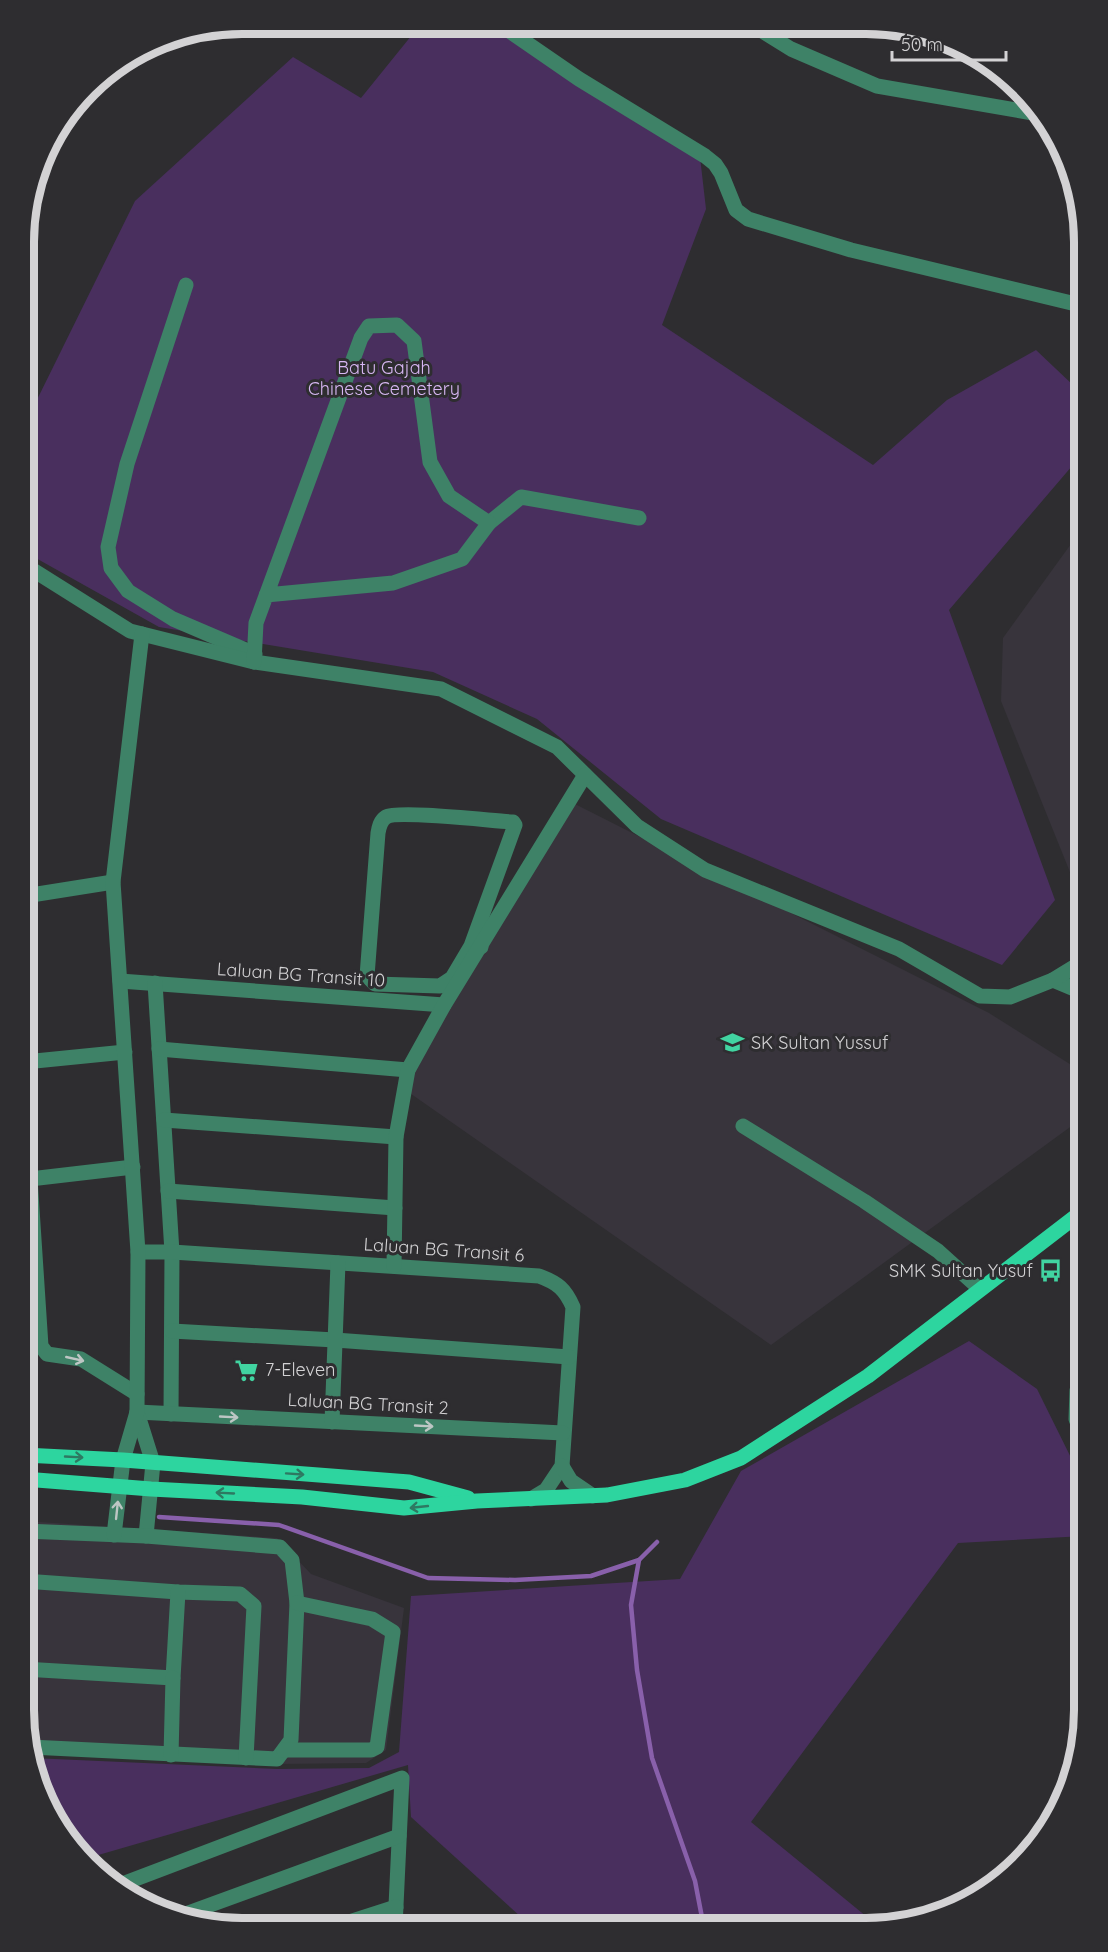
<svg xmlns="http://www.w3.org/2000/svg" width="1108" height="1952" font-family="Quicksand,sans-serif">
<style>
.built{fill:#38343c}
.green{fill:#492f5e}
.lines{fill:none;stroke-linecap:round;stroke-linejoin:round}
.stream{stroke:#8960ab;stroke-width:4.5}
.minor{stroke:#3e8267;stroke-width:15}
.major{stroke:#2dd59f;stroke-width:15}
.oneway{stroke:#bdc6c4}
.oneway2{stroke:#2e7962}
.labels{text-anchor:middle;stroke-width:6;stroke-linejoin:round;paint-order:stroke}
.park-label{font-size:18px;fill:#d8b7f4;stroke:#2e2d30}
.street-label{font-size:18px;fill:#d3d2d4;stroke:#2e2d30}
.poi-label{font-size:18px;fill:#d3d2d4;stroke:#2e2d30;text-anchor:start}
.rim{fill:none;stroke:#d3d2d4;stroke-width:8}
</style>
<rect width="100%" height="100%" fill="#2e2d30"/>
<g class="built">
<polygon points="1084,526 1084,887 1076,887 1001,701 1003,638"/>
<polygon points="567,800 989,1013 1084,1073 1084,1117 771,1345 404,1089"/>
<polygon points="24,1521 277,1538 311,1574 404,1608 386,1750 366,1763 278,1764 31,1753 24,1710"/>
</g>
<g class="green">
<polygon points="420,25 508,26 700,157 706,209 662,325 873,465 947,400 1036,350 1074,386 1084,432 1084,452 949,610 1055,900 1002,965 661,819 537,719 433,672 159,627 25,552 26,422 135,201 293,57 361,98"/>
<polygon points="969,1341 1037,1389 1084,1484 1084,1536 958,1543 751,1822 878,1926 866,1928 735,1928 732,1920 699,1928 532,1927 411,1817 408,1765 88,1858 36,1780 32,1758 277,1769 369,1768 399,1752 411,1596 680,1579 741,1471"/>
</g>
<g class="lines">
<g class="stream">
<polyline points="159,1517 279,1525 428,1578 515,1580 591,1576 639,1560"/>
<polyline points="657,1542 639,1560 631,1605 637,1670 652,1758 695,1881 704,1928"/>
</g>
<g class="minor">
<polyline points="502,26 579,79 705,156 715,164 721,173 736,210 748,219 851,250 1084,306"/>
<polyline points="756,27 791,49 877,86 1033,113"/>
<polyline points="186,285 127,464 108,547 111,568 128,591 173,619 255,654"/>
<polyline points="489,523 521,497 639,518"/>
<polyline points="25,565 130,631 254,662 441,689 557,747 637,826 705,870 899,949 980,996 1010,997 1053,980 1084,993"/>
<polyline points="254,662 256,623 361,338 369,326 397,325 414,341 430,462 449,496 489,523 462,559 393,583 266,595"/>
<polyline points="25,896 113,882"/>
<path d="M 471,946 L 452,978 L 440,986 L 375,984 L 367,976 L 378,833 C 379,827 380,821 386,817 C 398,810 493,821 513,822 L 515,825 L 471,946 L 481,947"/>
<polyline points="1053,980 1084,961"/>
<polyline points="120,981 444,1005"/>
<polyline points="155,983 172,1252 171,1414"/>
<polyline points="159,1049 408,1070"/>
<polyline points="25,1062 125,1052"/>
<polyline points="25,1102 41,1346 47,1354 81,1359 137,1394"/>
<polyline points="164,1120 396,1137"/>
<polyline points="743,1126 864,1201 938,1251 980,1289"/>
<polyline points="30,1179 133,1167"/>
<polyline points="168,1191 395,1208"/>
<path d="M 138,1252 L 172,1252 L 539,1276 C 558,1283 565,1289 573,1307 L 562,1466 L 546,1490 L 531,1499"/>
<polyline points="394,1266 396,1137 408,1070 444,1005 585,775"/>
<polyline points="172,1331 335,1340 569,1357"/>
<polyline points="137,1412 563,1433"/>
<polyline points="137,1412 153,1463 146,1536"/>
<polyline points="332,1422 338,1263"/>
<polyline points="1084,1438 1076,1419 1077,1390 1084,1383"/>
<polyline points="562,1466 571,1481 593,1496"/>
<polyline points="24,1531 146,1536 280,1547 292,1560 297,1603 291,1740 277,1759 30,1747"/>
<polyline points="114,1535 123,1460 137,1412 138,1252 113,882 142,634"/>
<polyline points="24,1581 178,1592 240,1594 254,1606 246,1758"/>
<polyline points="24,1669 173,1678 178,1592"/>
<polyline points="284,1750 371,1750 377,1747 393,1632 372,1619 297,1603"/>
<polyline points="171,1755 173,1678"/>
<polyline points="117,1886 402,1778 395,1927"/>
<polyline points="180,1916 399,1836"/>
<polyline points="337,1926 396,1907"/>
</g>
<g class="major">
<polyline points="24,1455 123,1460 409,1482 468,1498"/>
<polyline points="24,1479 151,1489 302,1497 404,1508 477,1501 607,1495 685,1480 741,1458 868,1376 1084,1210"/>
</g>
</g>
<defs><path id="oneway-shaft" d="M-6 0H5M1.5-3L5.5 0L1.5 3" fill="none" stroke-width="1.6" stroke-linecap="round" stroke-linejoin="round" transform="scale(1.5)"/></defs>
<g class="oneway">
<use href="#oneway-shaft" transform="translate(75 1359) rotate(13)"/>
<use href="#oneway-shaft" transform="translate(229 1417) rotate(3)"/>
<use href="#oneway-shaft" transform="translate(424 1426) rotate(3)"/>
<use href="#oneway-shaft" transform="translate(117 1510) rotate(-84)"/>
</g>
<g class="oneway2">
<use href="#oneway-shaft" transform="translate(74 1457) rotate(3)"/>
<use href="#oneway-shaft" transform="translate(295 1474) rotate(4)"/>
<use href="#oneway-shaft" transform="translate(225 1493) rotate(-177)"/>
<use href="#oneway-shaft" transform="translate(419 1507) rotate(174)"/>
</g>
<defs>
<symbol id="school-bare" viewBox="-9 -9 18 18"><path d="M0-5L7-2L0 1L-7-2ZM-4 1L0 2.5L4 1V4Q0 6-4 4Z" fill="#41d4a1" stroke="#2e2d30" stroke-width="2.5" paint-order="stroke"/></symbol>
<symbol id="bus-bare" viewBox="-9 -9 18 18"><path d="M-5-6H5V4H4V6H2V4H-2V6H-4V4H-5ZM-3.5-4V0h7V-4ZM-3.5 1.2v1.5H-2V1.2ZM2 1.2v1.5H3.5V1.2Z" fill="#41d4a1" stroke="#2e2d30" stroke-width="2.5" paint-order="stroke"/></symbol>
<symbol id="supermarket-bare" viewBox="-9 -9 18 18"><path d="M-6-5.5h2.5l.6 2H6L4.5 2H-2.5L-4.4-4H-6ZM-1.5 3.2a1.3 1.3 0 1 0 .1 0ZM3 3.2a1.3 1.3 0 1 0 .1 0Z" fill="#41d4a1" stroke="#2e2d30" stroke-width="2.5" paint-order="stroke"/></symbol>
</defs>
<g fill-rule="evenodd">
<use href="#school-bare" x="716" y="1026" width="33" height="33"/>
<use href="#bus-bare" x="1034" y="1254" width="33" height="33"/>
<use href="#supermarket-bare" x="230" y="1354" width="33" height="33"/>
</g>
<g class="labels">
<g class="park-label">
<text x="384" y="374">Batu Gajah<tspan x="384" dy="21">Chinese Cemetery</tspan></text>
</g>
<g class="street-label">
<text transform="translate(301 975) rotate(4)" y="6">Laluan BG Transit 10</text>
<text transform="translate(444 1250) rotate(4)" y="6">Laluan BG Transit 6</text>
<text transform="translate(368 1404) rotate(3)" y="6">Laluan BG Transit 2</text>
</g>
<g class="poi-label">
<text x="751" y="1049">SK Sultan Yussuf</text>
<text x="1033" y="1277" text-anchor="end">SMK Sultan Yusuf</text>
<text x="265" y="1376">7-Eleven</text>
</g>
</g>
<path d="M0 0H1108V1952H0ZM242 34H866A208 208 0 0 1 1074 242V1710A208 208 0 0 1 866 1918H242A208 208 0 0 1 34 1710V242A208 208 0 0 1 242 34Z" fill="#2e2d30" fill-rule="evenodd"/>
<path class="rim" d="M242 34H866A208 208 0 0 1 1074 242V1710A208 208 0 0 1 866 1918H242A208 208 0 0 1 34 1710V242A208 208 0 0 1 242 34Z"/>
<path d="M892 51v9h114v-9" fill="none" stroke="#d3d2d4" stroke-width="3"/>
<text x="901" y="51" font-size="18" fill="#d3d2d4" stroke="#2e2d30" stroke-width="4.5" paint-order="stroke">50 m</text>
</svg>
